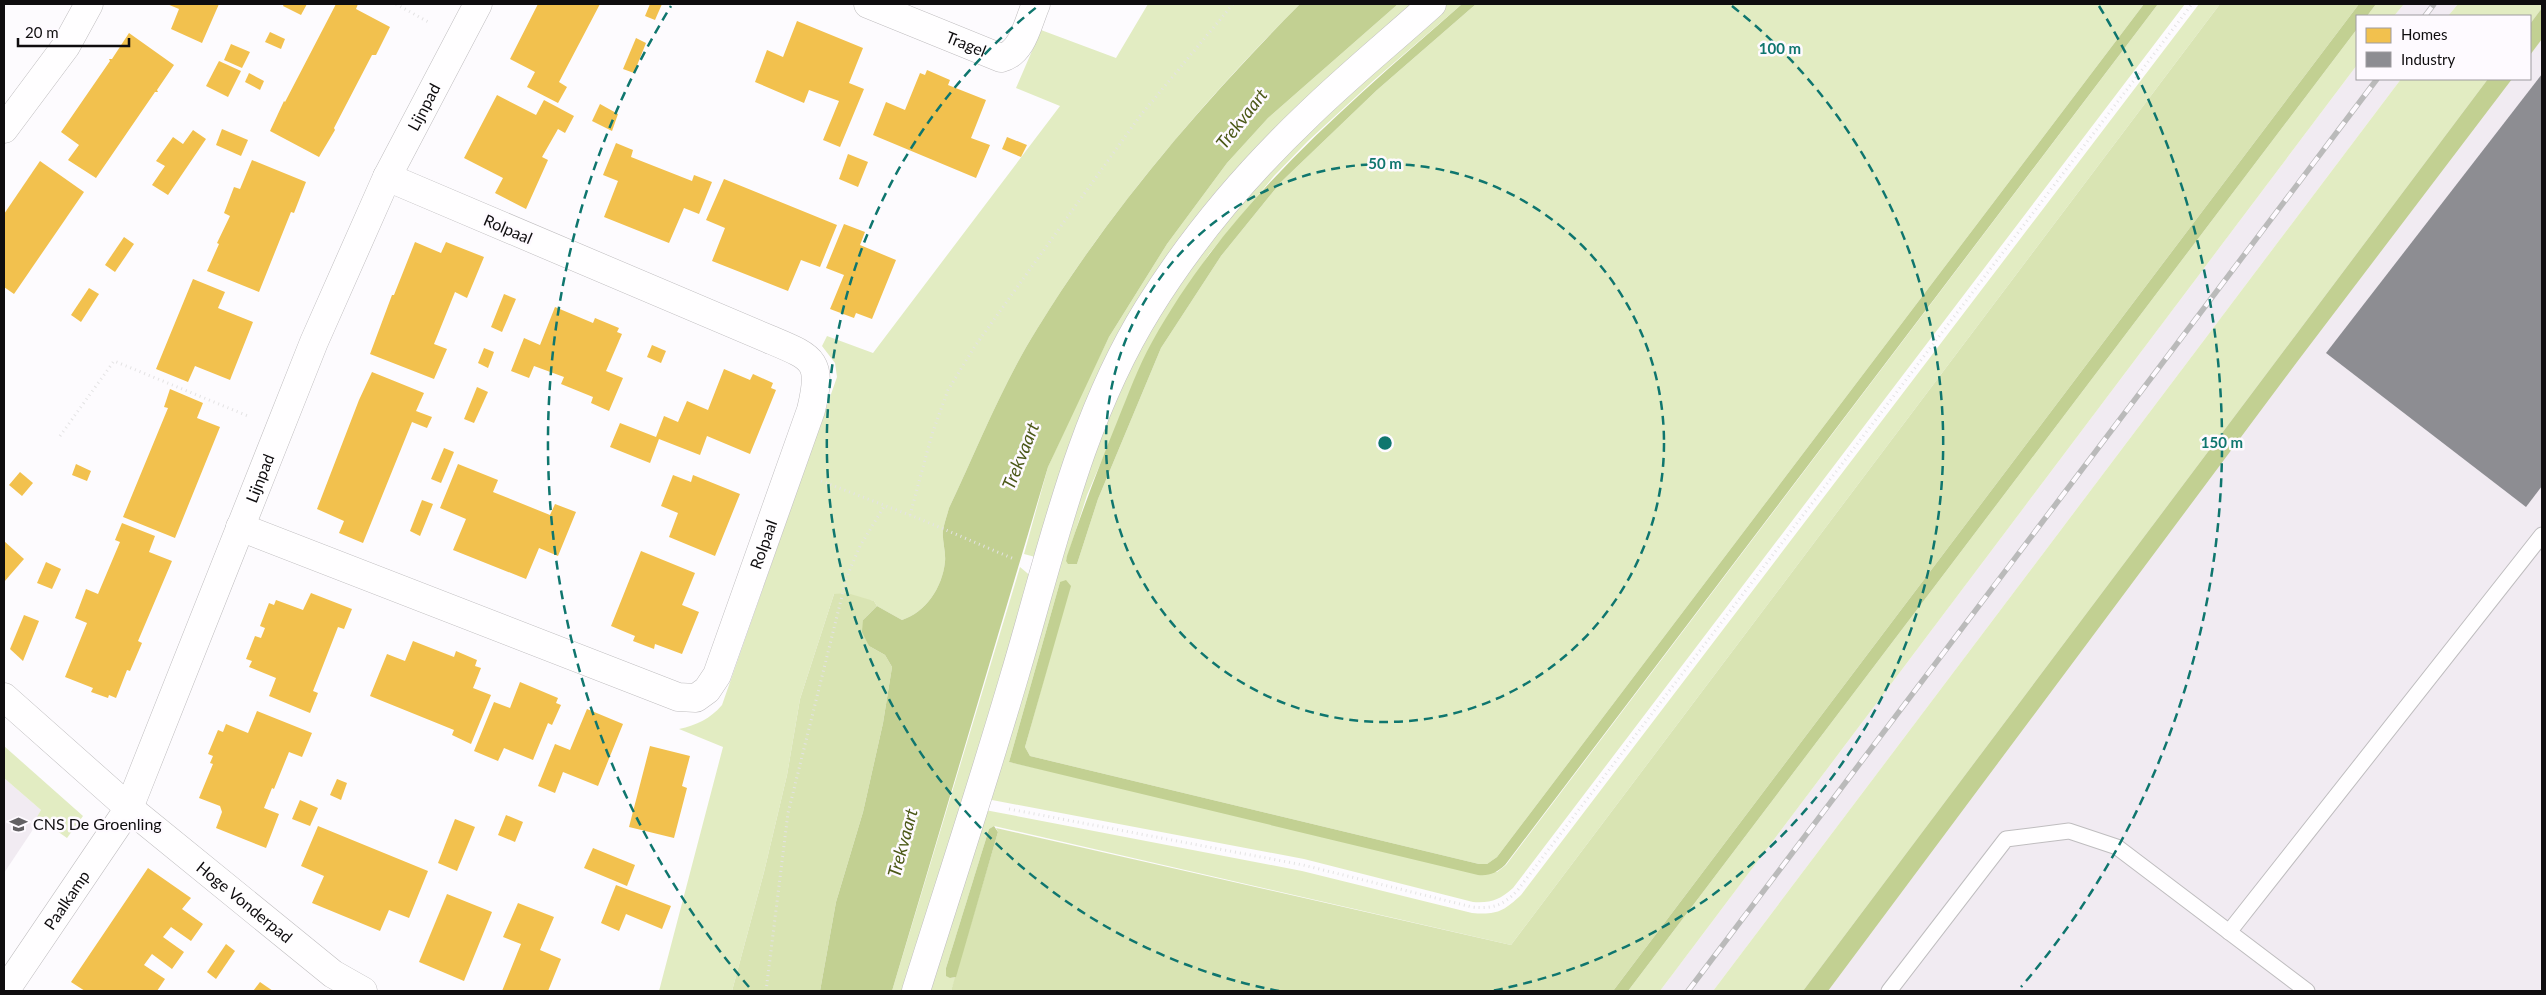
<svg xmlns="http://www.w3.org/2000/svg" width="2546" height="995" font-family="Lato,sans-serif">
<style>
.built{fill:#f1ebf2}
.green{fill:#e2ecc2}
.forest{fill:#d9e4b3}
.water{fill:#c2d092}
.homes{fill:#f2c14e}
.industry{fill:#8d8d92}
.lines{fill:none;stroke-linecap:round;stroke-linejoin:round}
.lane-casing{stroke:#bfbdbf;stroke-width:17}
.street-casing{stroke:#bfbdbf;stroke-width:29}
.path{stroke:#e4e3e4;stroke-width:3;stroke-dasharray:1 4;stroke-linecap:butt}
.lane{stroke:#fffeff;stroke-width:15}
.street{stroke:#fffeff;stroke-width:28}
.rail-casing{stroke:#bababa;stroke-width:5.5}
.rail{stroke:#fefaff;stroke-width:4;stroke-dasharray:11;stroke-linecap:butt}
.ring{fill:none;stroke:#0f766e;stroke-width:2.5;stroke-dasharray:9 6}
.labels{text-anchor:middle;stroke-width:5;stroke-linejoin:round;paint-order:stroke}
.street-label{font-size:16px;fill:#0f0d0f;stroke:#fefaff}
.poi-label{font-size:16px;fill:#0f0d0f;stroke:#fefaff;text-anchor:start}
.water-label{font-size:18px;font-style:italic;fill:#4b5817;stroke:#fefaff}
.centre{fill:#0f766e;stroke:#fefaff;stroke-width:2.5}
.ring-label{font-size:15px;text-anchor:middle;font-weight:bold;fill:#0f766e;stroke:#fefaff;stroke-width:5;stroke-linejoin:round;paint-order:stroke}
</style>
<rect width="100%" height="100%" fill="#fdfbfe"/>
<g class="built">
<polygon points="2404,4 2458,4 2448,16 2394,16"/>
<polygon points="2542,4 2542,991 1766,991 2466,79 2530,79 2530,16"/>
<polygon points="2357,65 2357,79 2401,79 1713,991 1660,991"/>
<polygon points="4,778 41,810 32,831 4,873"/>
</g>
<g class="green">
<path d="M 1148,4 L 1300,4 C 1204,100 1108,213 1037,329 C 1002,385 977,449 949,508 C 947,516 944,523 943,531 C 942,541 946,551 945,562 C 942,588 926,612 902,620 L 877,606 L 874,601 L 834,594 L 800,699 L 787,775 L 764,872 L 732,991 L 659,991 L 723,747 L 679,729 C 697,725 710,719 722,705 L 837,377 L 835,363 L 822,346 L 827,336 L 873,353 L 1060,106 L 1016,88 L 1041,30 L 1116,58 Z"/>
<polygon points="1398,4 1420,4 1162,273 1039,558 1024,554 1048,467 1076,405 1109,337 1167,244 1227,163 1268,118"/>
<path d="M 1444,4 L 1462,4 L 1373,81 L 1308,141 L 1274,176 L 1209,254 L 1152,343 L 1087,495 L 1066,561 L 1077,564 L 1098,499 L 1161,348 L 1221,256 L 1281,182 L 1377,90 L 1476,4 L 2144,4 L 1497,857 L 1487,864 L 1479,864 L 1030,756 L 1025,747 L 1070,586 L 1060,582 L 1009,762 L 1497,872 L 1506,865 L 2158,4 L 2185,4 L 1513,888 C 1499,900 1492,903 1473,902 L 1304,859 L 992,800 L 989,795 L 1104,416 L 1176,283 L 1288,146 Z"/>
<path d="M 2199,4 L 2220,4 L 1511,945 L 994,826 L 989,829 L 946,968 L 950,978 L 956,977 L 951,991 L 926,991 L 985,810 L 1302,871 L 1472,913 C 1496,915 1503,912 1521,895 Z"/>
<polygon points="2376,4 2404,4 2394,16 2367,16"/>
<polygon points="2458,4 2542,4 2542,8 2530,24 2530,16 2448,16"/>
<polygon points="2357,29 2357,65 1660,991 1628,991"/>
<polygon points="2401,79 2488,79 1803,991 1713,991"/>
<polygon points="1020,567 1033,578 907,991 892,991"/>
<polygon points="4,746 83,816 67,838 37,817 41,810 4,778"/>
</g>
<g class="forest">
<polygon points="2220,4 2359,4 1613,991 951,991 998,832 996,828 1511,945"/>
<polygon points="847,593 874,601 877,606 863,620 869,646 885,655 892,667 883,723 863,812 836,902 820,991 732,991 764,872 787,775 800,699 834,594"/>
</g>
<g class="water">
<path d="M 1300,4 L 1398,4 L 1268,118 L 1227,163 L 1167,244 L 1109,337 L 1048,467 L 892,991 L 820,991 L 836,902 L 863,812 L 883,723 L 892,667 L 885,655 L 869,646 L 862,632 L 863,620 L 877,606 L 902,620 C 926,612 942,588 945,562 C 946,551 942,541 943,531 C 944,523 947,516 949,508 C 977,449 1002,385 1037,329 C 1110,210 1202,103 1300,4 Z"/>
<path d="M 1462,4 L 1476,4 L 1377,90 L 1281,182 L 1221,256 L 1161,348 L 1098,499 L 1077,564 L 1068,564 L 1066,561 L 1067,556 C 1082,511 1099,466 1117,422 C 1128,395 1138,367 1152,342 C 1229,203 1345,107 1462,4 Z"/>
<path d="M 2144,4 L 2158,4 L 1505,865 C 1496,873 1490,876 1478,875 L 1009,762 L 1060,582 L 1066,580 L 1071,586 L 1025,747 L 1030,756 L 1479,864 L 1487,864 L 1497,857 Z"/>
<polygon points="2359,4 2376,4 2367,16 2357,16 2357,29 1628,991 1613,991"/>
<polygon points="2542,8 2542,39 2530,55 2530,24"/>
<polygon points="2488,79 2512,79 2297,362 1828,991 1803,991"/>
<polygon points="994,826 998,832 956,977 950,978 946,976 946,968 989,829"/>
</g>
<g class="homes">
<polygon points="167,4 219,4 202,43 171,29 179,9"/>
<polygon points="284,4 307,4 301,15 283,6"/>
<polygon points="336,4 358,4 356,9 390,27 376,55 372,55 334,128 335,130 319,157 270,131 284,101 285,102"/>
<polygon points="538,4 600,4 559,82 567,87 558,103 527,87 535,72 510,59"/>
<polygon points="650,4 662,4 655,20 645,16"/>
<polygon points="797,21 863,48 849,83 864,89 840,147 823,140 839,101 809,90 804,103 755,82 767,50 783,57"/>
<polygon points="270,32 285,39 281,49 265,42"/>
<polygon points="129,33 174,65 157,90 158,92 155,92 96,178 68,160 79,145 61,132 110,61 109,59 112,59"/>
<polygon points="636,38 646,43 634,73 623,69"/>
<polygon points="231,44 250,52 242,68 224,60"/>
<polygon points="219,61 241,71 228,97 206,86"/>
<polygon points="927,70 950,80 948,85 986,100 971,138 990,145 976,178 873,135 886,102 905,110 920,73 925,75"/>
<polygon points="249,73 264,81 260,90 245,82"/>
<polygon points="497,95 536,115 544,100 574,116 565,133 558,129 542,157 548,160 526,209 495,193 503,178 464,158"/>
<polygon points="600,104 618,114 612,131 592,121"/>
<polygon points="222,129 248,140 241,156 216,145"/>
<polygon points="193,130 206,139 168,195 152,185 165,166 156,161 173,137 183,144"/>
<polygon points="1007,137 1027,145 1021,157 1002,149"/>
<polygon points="616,143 633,150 631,157 692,181 694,175 712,182 699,214 684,208 669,243 604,217 618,181 603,175"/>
<polygon points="848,154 868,162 858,187 839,179"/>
<polygon points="252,160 306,182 294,213 291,212 259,292 207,271 219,244 217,243 230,216 224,213 234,187 240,189"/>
<polygon points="40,161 84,192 14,294 4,287 4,214"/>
<polygon points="724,179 837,225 820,267 801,260 788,291 712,261 725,228 706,220"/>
<polygon points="844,224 865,232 860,245 896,260 872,319 856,313 854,318 830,309 844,275 826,268"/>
<polygon points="124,237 134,244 115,272 105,265"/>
<polygon points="415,242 441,253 446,242 484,257 467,298 455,292 434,344 447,349 434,379 370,354 392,295 394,295"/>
<polygon points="193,279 225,292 218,308 253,322 230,380 195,366 188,382 156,369"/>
<polygon points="89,288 99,294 81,322 71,315"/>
<polygon points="504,294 516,299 502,332 491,327"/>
<polygon points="555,307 593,323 595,318 619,328 617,332 622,334 606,371 623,378 609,411 591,403 593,397 561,384 564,377 534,366 529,378 511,371 524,338 540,345"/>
<polygon points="652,345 666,351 661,363 647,357"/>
<polygon points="484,348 494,352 488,368 478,363"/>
<polygon points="724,369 750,380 753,374 773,383 771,388 776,390 750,454 707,436 700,455 659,439 650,463 610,447 620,423 656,437 664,416 678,422 687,401 708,410"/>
<polygon points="372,372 424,393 416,411 432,417 427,428 412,422 363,543 339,533 344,521 317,509 359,400"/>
<polygon points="477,387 488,392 474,423 464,419"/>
<polygon points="170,389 203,403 197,418 220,427 175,538 123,517 168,408 164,407"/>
<polygon points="444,448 454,452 441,483 431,479"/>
<polygon points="76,464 91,471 87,481 72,475"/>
<polygon points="458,464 498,480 493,492 550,515 555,504 576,512 558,556 539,548 526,579 453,550 466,519 440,508"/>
<polygon points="20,472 33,483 22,496 9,485"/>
<polygon points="673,475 691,482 693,475 740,494 715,556 669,537 678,513 661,506"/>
<polygon points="422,500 433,504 420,536 410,531"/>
<polygon points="122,523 155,536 149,552 172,561 138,641 142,643 130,671 127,670 116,698 109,695 108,698 91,692 93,688 65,677 87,623 75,618 86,589 98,594 120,542 115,540"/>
<polygon points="4,541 24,559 4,582"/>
<polygon points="641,551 695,573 682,605 699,612 682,654 655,644 654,649 633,641 635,636 611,626"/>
<polygon points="46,562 61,569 52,589 37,583"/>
<polygon points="311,593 352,609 344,629 338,627 313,691 318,693 310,713 269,696 276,678 249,667 252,661 246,659 255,636 261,638 265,628 260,626 269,603 274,605 276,600 303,610"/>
<polygon points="24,615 39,621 23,661 10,649"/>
<polygon points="413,641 454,657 456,651 477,660 475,666 481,668 473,688 491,695 471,744 452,735 454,730 370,696 387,654 405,661"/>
<polygon points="520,682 558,698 556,703 561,705 552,725 548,723 533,760 504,748 498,761 474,751 494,702 510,708"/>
<polygon points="587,709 623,724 598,786 563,772 555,793 538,786 555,744 570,750"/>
<polygon points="257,711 312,733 302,757 289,752 274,789 272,788 264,808 279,814 266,848 216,828 222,812 220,806 199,798 213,764 210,763 213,756 208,754 218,730 223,732 226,724 248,733"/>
<polygon points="650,746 690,756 682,786 687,788 674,838 629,827"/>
<polygon points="337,779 347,783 341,800 330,795"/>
<polygon points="300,800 318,808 310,826 292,819"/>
<polygon points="506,815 523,822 515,842 498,835"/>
<polygon points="455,819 475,827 457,871 438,863"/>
<polygon points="318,826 428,871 409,918 389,910 380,931 312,903 324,876 301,866"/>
<polygon points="593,848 635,865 627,886 584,868"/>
<polygon points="148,868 191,898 182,909 203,924 191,941 171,927 163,937 184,952 172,969 152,954 144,965 165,979 157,991 85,991 71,982"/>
<polygon points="616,885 671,906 662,929 626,914 619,931 601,923"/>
<polygon points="447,894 492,912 464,981 419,962"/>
<polygon points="518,903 554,917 540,950 561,959 548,991 502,991 521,944 503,937"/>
<polygon points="226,944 235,951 216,979 207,972"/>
<polygon points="260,982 273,991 253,991"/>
</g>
<polygon class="industry" points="2542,74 2542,486 2526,507 2326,353"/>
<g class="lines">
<defs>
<g id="lane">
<polyline points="2229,932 2542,535"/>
<polyline points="1889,991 2006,839 2069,831 2117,847 2307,991"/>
</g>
<g id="street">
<path id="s1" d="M 868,4 L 1001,58 C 1023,53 1028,22 1036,4"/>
<polyline points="4,129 66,46 89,4"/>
<path id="s2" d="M 240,527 L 678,697 L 696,698 L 707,690 L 717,675 L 811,410 C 823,361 814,358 771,340 L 387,177"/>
<path id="s3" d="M 4,697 L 129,808 L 314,342 L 387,177 L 478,4"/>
<path id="s4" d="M 5,991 L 129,808 L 333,974 L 363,991"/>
<path d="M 916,991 C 949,886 984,780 1015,674 C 1052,550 1079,420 1148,309 C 1192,238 1248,172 1308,115 C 1348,76 1391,41 1432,4"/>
</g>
</defs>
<use href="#lane" class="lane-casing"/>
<use href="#street" class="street-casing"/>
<g class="path">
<polyline points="396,4 430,23"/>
<polyline points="60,436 114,361 248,416"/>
<polyline points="821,481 920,519 1014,559"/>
<polyline points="910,515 932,434 948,390 975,346 1140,116 1233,4"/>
<path d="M 1009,809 L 1303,865 L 1472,907 C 1493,909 1502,906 1517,891 L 2192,4"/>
<polyline points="766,991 788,813 847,576 860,546 885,505"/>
</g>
<use href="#lane" class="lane"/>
<use href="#street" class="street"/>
<defs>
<g id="rail">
<polyline points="2425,16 2434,4"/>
<polyline points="1688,991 2377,79"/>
</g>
</defs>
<use href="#rail" class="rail-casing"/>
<use href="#rail" class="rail"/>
</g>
<g class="ring">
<circle cx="1385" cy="443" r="279"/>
<path d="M1279 991A558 558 0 0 1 1038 6M1732 6A558 558 0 0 1 1491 991"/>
<path d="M749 987A837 837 0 0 1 671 6M2099 6A837 837 0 0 1 2021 987"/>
</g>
<defs>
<symbol id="school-bare" viewBox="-9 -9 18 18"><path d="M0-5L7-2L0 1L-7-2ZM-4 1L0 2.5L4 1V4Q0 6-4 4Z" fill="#626063" stroke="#fefaff" stroke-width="2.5" paint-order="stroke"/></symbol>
</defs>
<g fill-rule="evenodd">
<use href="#school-bare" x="6" y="812" width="25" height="25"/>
</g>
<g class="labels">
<g class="street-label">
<text dy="6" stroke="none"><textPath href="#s1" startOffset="106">Tragel</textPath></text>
<text dy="6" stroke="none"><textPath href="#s3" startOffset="928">Lijnpad</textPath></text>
<text transform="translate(508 229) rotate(23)" y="6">Rolpaal</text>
<text dy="6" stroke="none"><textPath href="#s3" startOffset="522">Lijnpad</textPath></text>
<text dy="6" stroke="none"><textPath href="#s2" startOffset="658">Rolpaal</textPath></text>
<text dy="6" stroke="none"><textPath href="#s4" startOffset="110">Paalkamp</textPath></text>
<text dy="6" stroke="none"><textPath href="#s4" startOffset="370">Hoge Vonderpad</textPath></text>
</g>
<g class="poi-label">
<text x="33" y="830">CNS De Groenling</text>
</g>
<g class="water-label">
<text transform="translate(1242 119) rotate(-52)" y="6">Trekvaart</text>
<text transform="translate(1021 456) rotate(-68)" y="6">Trekvaart</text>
<text transform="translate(903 843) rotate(-75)" y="6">Trekvaart</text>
</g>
</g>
<circle cx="1385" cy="443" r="8" class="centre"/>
<g class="ring-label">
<text x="1780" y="54">100 m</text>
<text x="1385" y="169">50 m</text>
<text x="2222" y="448">150 m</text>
</g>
<rect width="2546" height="995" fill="none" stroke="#0f0d0f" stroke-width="10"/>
<rect x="2356" y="15" width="175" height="65" fill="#fefaff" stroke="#9e9b9f"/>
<rect x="2366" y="28" width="25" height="15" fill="#f2c14e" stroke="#9e9b9f"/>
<text x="2401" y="40" font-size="15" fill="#0f0d0f">Homes</text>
<rect x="2366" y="52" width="25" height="15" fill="#8d8d92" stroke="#9e9b9f"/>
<text x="2401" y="65" font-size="15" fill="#0f0d0f">Industry</text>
<path d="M18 38v8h111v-8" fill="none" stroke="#0f0d0f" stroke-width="2.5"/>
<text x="25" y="38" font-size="15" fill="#0f0d0f" stroke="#fefaff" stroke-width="4" paint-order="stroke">20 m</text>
</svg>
